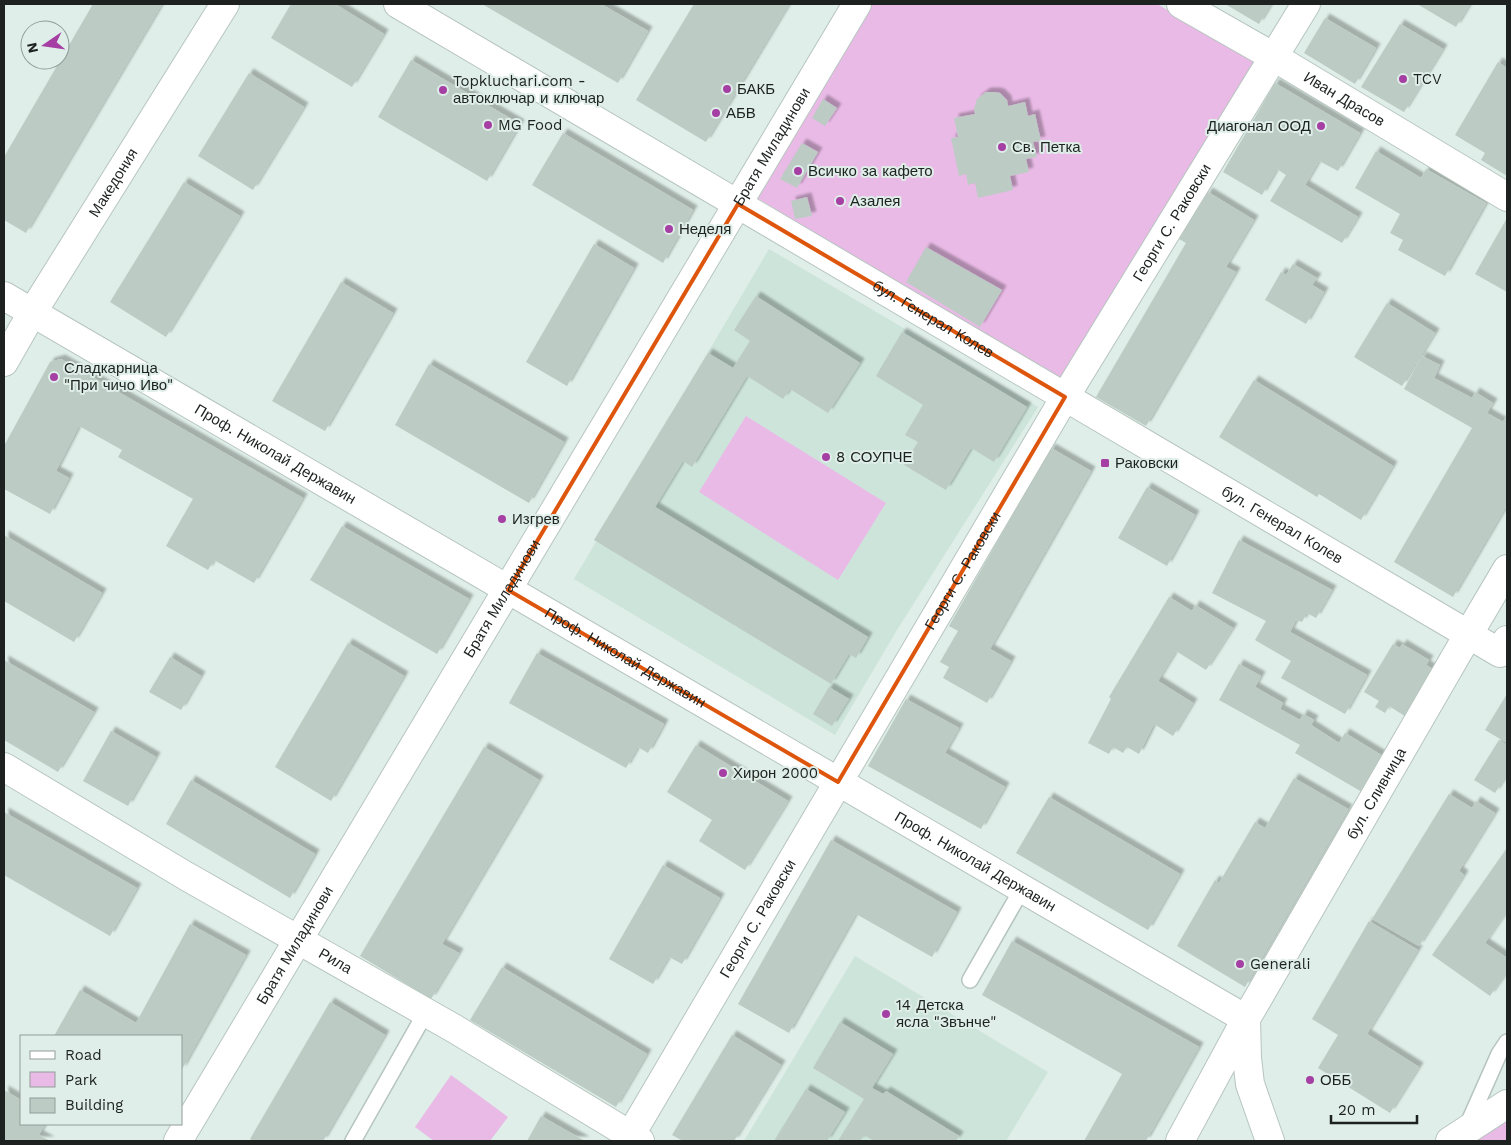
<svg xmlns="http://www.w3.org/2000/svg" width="1511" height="1145" font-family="'Work Sans',sans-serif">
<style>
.built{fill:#cde4db}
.green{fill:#e9bae6}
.building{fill:#bdcbc5;filter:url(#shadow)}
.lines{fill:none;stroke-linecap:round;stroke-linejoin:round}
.lane-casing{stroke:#b7c5bf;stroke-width:18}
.street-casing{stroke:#b7c5bf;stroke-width:30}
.secondary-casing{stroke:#b7c5bf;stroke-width:30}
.lane{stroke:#fff;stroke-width:15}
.street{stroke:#fff;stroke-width:28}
.secondary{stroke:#fff;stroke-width:28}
.marked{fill:none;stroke:#de560d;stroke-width:4;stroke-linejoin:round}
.poi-dot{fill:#a53fa3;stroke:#dfeee8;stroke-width:2}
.labels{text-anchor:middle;stroke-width:4;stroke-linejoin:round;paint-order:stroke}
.poi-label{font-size:15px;fill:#1d2220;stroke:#dfeee8;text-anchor:start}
.street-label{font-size:15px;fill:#1d2220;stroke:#dfeee8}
</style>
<defs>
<filter id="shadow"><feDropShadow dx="4.5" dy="-4.5" stdDeviation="1" flood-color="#0004"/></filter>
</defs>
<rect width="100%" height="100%" fill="#dfeee8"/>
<g class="built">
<polygon points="769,249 1038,407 897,630 835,735 574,579"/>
<polygon points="855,956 1048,1072 1006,1141 744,1141"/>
</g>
<g class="green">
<polygon points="869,4 1157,4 1257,62 1060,384 754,196"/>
<polygon points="746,416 886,503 838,580 699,492"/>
<polygon points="451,1075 508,1117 490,1141 434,1141 415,1127"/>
<polygon points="1507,1104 1507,1141 1450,1141"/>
</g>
<g class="building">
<polygon points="93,4 162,4 26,233 4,220 4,157"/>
<polygon points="291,4 335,4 384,34 352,87 271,38"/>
<polygon points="482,4 601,4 648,31 618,83"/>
<polygon points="694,4 789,4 706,142 636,100"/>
<polygon points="1225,4 1271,4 1259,24"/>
<polygon points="1417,4 1470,4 1456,27"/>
<polygon points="1325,18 1376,48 1355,84 1304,53"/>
<polygon points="1400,24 1443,49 1404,112 1361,87"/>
<polygon points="411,60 520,124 487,181 378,117"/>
<polygon points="1498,62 1507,68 1507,176 1481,160 1485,153 1455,135"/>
<polygon points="249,73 304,107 253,190 198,156"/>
<polygon points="1275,83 1360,133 1338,171 1319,161 1305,185 1358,217 1342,243 1270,201 1286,175 1277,169 1262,195 1223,172"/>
<polygon points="986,92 995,92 1000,93 1007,100 1008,106 1025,102 1028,116 1035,114 1041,141 1033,142 1037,157 1026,159 1029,172 1010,176 1013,190 978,198 975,183 968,185 966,174 959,176 951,138 958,137 954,118 975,114 974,109 977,99"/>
<polygon points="823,99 837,108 825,126 812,118"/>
<polygon points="563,133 693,210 663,263 532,185"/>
<polygon points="802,143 818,152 797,188 780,179"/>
<polygon points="1376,151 1421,178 1426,169 1486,203 1445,276 1398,250 1403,240 1390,233 1400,214 1355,188"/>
<polygon points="184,182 240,216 166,337 110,302"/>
<polygon points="1208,192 1254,220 1226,267 1236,272 1146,426 1096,397 1186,243 1179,239"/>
<polygon points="807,197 812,216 795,219 791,201"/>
<polygon points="1507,218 1507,292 1475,274"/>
<polygon points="594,244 634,268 567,386 526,362"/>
<polygon points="926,247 1002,290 980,327 906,282"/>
<polygon points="1293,264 1317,278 1312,285 1324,292 1306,324 1265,300 1281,272 1286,275"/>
<polygon points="341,282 393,313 325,431 272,401"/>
<polygon points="756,296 860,363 828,413 790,389 783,399 747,376 692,467 683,461 655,507 868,637 856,658 849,654 831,684 594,540 708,353 733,368 750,341 734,330"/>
<polygon points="1387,303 1435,333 1402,386 1354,357"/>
<polygon points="902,332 1027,407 994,462 971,448 946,490 904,465 918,442 905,435 923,405 876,376"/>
<polygon points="1422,356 1440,365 1434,378 1472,398 1475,392 1493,403 1487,413 1503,422 1507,414 1507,505 1453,597 1394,562 1472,428 1404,389"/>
<polygon points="61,359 303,498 254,583 214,560 208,570 166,546 193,499 118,457 122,450 79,426 56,471 69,478 50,514 4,489 4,446 50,362"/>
<polygon points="429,364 564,442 529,503 395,425"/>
<polygon points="1254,380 1393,466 1361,520 1319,494 1317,497 1219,437"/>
<polygon points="1051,448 1091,471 990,649 1011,661 987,703 943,678 949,667 940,662 958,631 949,626"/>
<polygon points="1147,487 1195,515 1167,566 1118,538"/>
<polygon points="342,526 469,599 437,654 310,580"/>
<polygon points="4,535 102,593 74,642 4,601"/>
<polygon points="1239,540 1332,590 1316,618 1307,613 1302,622 1296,620 1290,632 1367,675 1345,714 1281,678 1291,661 1255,640 1266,621 1212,593"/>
<polygon points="1169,597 1192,611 1195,605 1233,628 1206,670 1176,651 1158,681 1193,703 1173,736 1154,724 1139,754 1127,747 1123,753 1113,747 1109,754 1088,743 1111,699 1109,697"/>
<polygon points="348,643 404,676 331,801 275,767"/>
<polygon points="1393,644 1400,648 1402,644 1429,660 1426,665 1439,673 1411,720 1389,706 1385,713 1375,707 1379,701 1364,692"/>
<polygon points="537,653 664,724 648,753 638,747 626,768 509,703"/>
<polygon points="170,657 201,676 181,710 149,692"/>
<polygon points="4,660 94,712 58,772 4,740"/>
<polygon points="1239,664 1261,676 1255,687 1283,703 1280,709 1300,720 1303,714 1314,720 1311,725 1339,743 1345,733 1383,756 1362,792 1295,753 1300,745 1219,700"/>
<polygon points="829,687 849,699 832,726 813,714"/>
<polygon points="1507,694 1507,743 1485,730"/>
<polygon points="906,699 959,728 945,753 1005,787 981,829 868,766"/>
<polygon points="111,731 156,757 128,806 83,781"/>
<polygon points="1499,740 1507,745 1507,774 1495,793 1474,780"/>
<polygon points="696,745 788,801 745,870 699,841 712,820 667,792"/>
<polygon points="484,747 539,780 442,944 459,953 431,999 360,956"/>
<polygon points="1294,778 1348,809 1245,987 1177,946 1215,880 1219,883 1255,822 1265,828"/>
<polygon points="191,780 315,854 290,898 166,824"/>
<polygon points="1449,794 1472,808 1476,801 1495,813 1459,871 1464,875 1419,946 1372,919"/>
<polygon points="1049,797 1180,874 1148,930 1016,853"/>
<polygon points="4,812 137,888 110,936 4,875"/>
<polygon points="831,840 957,912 932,957 856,914 789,1033 738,1004"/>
<polygon points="1507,848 1507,911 1485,943 1507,958 1507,972 1490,996 1432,955"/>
<polygon points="663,865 720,898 682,964 669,957 653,984 609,959"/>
<polygon points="1369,921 1418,950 1367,1034 1419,1067 1390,1113 1318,1068 1338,1035 1312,1019"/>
<polygon points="190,924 246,955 181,1071 181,1036 54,1036 80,990 136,1023"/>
<polygon points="1012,941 1199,1047 1146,1141 1084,1141 1122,1074 982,995"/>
<polygon points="502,967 647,1054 616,1107 470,1020"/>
<polygon points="330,1002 385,1035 323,1141 254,1141 250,1139"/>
<polygon points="840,1022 893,1054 872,1088 883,1094 886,1091 959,1136 956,1141 874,1141 864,1135 860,1141 838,1141 864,1099 813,1068"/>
<polygon points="732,1035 781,1065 734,1141 683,1141 672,1135"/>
<polygon points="806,1089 845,1112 827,1141 774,1141"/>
<polygon points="4,1090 21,1100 21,1124 45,1124 39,1135 50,1141 4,1141"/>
<polygon points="541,1116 585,1141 527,1141"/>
</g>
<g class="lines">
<defs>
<g id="lane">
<polyline points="970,980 1022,889"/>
<polyline points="1467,1126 1499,1054 1507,1042"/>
<polyline points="353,1141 426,1012"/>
</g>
<g id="street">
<path id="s1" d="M 1181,4 L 1274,57 L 1507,197"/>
<path id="s2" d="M 4,296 L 1246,1019 L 1180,1141"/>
<path id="s3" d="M 4,362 L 32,313 L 225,4"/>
<path id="s4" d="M 4,767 L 186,876 L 455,1029 L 640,1141"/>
<path id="s5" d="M 178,1141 L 857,4"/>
<path id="s6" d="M 627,1141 L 1065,397 L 1306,4"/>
</g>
<g id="secondary">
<path id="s7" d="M 398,4 L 1500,653 L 1507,640"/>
<path id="s8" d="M 1270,1141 L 1250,1084 L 1247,1058 L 1246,1019 L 1468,635 L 1507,569"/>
<polyline points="1450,1141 1507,1104"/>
</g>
</defs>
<use href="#lane" class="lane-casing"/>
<use href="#street" class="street-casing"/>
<use href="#secondary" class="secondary-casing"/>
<use href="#lane" class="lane"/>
<use href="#street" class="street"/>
<use href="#secondary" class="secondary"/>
</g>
<path class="marked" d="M 738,204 L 1065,397 L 838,782 L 508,590 Z"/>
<g class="poi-dot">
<circle cx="1403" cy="79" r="5"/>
<circle cx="727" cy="89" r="5"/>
<circle cx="443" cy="90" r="5"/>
<circle cx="716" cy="113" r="5"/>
<circle cx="488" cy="125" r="5"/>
<circle cx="1321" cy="126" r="5"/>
<circle cx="1002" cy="147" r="5"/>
<circle cx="798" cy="171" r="5"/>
<circle cx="840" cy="201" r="5"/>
<circle cx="669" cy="229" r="5"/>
<circle cx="54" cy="377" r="5"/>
<circle cx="826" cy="457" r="5"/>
<rect x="1100" y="458" width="10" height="10" rx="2.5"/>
<circle cx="502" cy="519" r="5"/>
<circle cx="723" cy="773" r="5"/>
<circle cx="1240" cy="964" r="5"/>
<circle cx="886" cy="1014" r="5"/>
<circle cx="1310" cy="1080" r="5"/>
</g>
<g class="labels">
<g class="poi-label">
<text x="1413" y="84">TCV</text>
<text x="453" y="86">Topkluchari.com -<tspan x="453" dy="17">автоключар и ключар</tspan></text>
<text x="737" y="94">БАКБ</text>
<text x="726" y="118">АБВ</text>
<text x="498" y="130">MG Food</text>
<text x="1311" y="131" text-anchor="end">Диагонал ООД</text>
<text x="1012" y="152">Св. Петка</text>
<text x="808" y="176">Всичко за кафето</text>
<text x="850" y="206">Азалея</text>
<text x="679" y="234">Неделя</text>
<text x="64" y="373">Сладкарница<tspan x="64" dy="17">"При чичо Иво"</tspan></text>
<text x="836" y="462">8 СОУПЧЕ</text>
<text x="1115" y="468">Раковски</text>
<text x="512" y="524">Изгрев</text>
<text x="733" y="778">Хирон 2000</text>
<text x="1250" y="969">Generali</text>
<text x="896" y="1010">14 Детска<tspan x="896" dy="17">ясла "Звънче"</tspan></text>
<text x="1320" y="1085">ОББ</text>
</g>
<g class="street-label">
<text dy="5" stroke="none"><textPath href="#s1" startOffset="189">Иван Драсов</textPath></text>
<text dy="5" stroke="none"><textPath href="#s5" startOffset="1158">Братя Миладинови</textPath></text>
<text dy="5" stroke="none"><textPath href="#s3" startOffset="210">Македония</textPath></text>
<text dy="5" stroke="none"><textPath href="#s6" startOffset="1068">Георги С. Раковски</textPath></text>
<text dy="5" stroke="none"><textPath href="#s7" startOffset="621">бул. Генерал Колев</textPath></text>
<text dy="5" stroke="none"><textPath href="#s2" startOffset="314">Проф. Николай Державин</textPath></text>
<text dy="5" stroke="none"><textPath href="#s7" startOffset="1026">бул. Генерал Колев</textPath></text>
<text dy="5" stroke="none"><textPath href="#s6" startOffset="662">Георги С. Раковски</textPath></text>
<text dy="5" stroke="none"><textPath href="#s5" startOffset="632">Братя Миладинови</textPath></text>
<text dy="5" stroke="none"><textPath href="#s2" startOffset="719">Проф. Николай Державин</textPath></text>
<text dy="5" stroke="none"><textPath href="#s8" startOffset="386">бул. Сливница</textPath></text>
<text dy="5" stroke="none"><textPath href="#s2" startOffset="1124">Проф. Николай Державин</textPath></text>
<text dy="5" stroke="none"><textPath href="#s6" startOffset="258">Георги С. Раковски</textPath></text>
<text dy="5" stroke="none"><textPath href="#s5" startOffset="228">Братя Миладинови</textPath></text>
<text dy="5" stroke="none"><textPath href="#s4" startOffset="384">Рила</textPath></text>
</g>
</g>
<rect width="1511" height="1145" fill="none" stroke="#1d2220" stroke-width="10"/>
<rect x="20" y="1035" width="162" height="90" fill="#dfeee8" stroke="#919c98"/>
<rect x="30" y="1051" width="25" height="8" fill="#ffffff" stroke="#919c98"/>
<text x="65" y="1060" font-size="15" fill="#1d2220">Road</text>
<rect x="30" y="1072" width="25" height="15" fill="#e9bae6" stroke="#919c98"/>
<text x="65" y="1085" font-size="15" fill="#1d2220">Park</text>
<rect x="30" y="1098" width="25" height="15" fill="#bdcbc5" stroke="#919c98"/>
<text x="65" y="1110" font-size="15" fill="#1d2220">Building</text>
<g transform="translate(45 45) rotate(257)"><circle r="24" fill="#dfeee8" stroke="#919c98"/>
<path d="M0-4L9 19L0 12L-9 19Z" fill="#a53fa3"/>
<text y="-8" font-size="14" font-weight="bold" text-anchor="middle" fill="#1d2220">N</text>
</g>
<path d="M1331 1115v8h86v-8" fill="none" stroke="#1d2220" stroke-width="2.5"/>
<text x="1338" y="1115" font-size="15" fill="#1d2220" stroke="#dfeee8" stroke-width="4" paint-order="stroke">20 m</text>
</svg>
